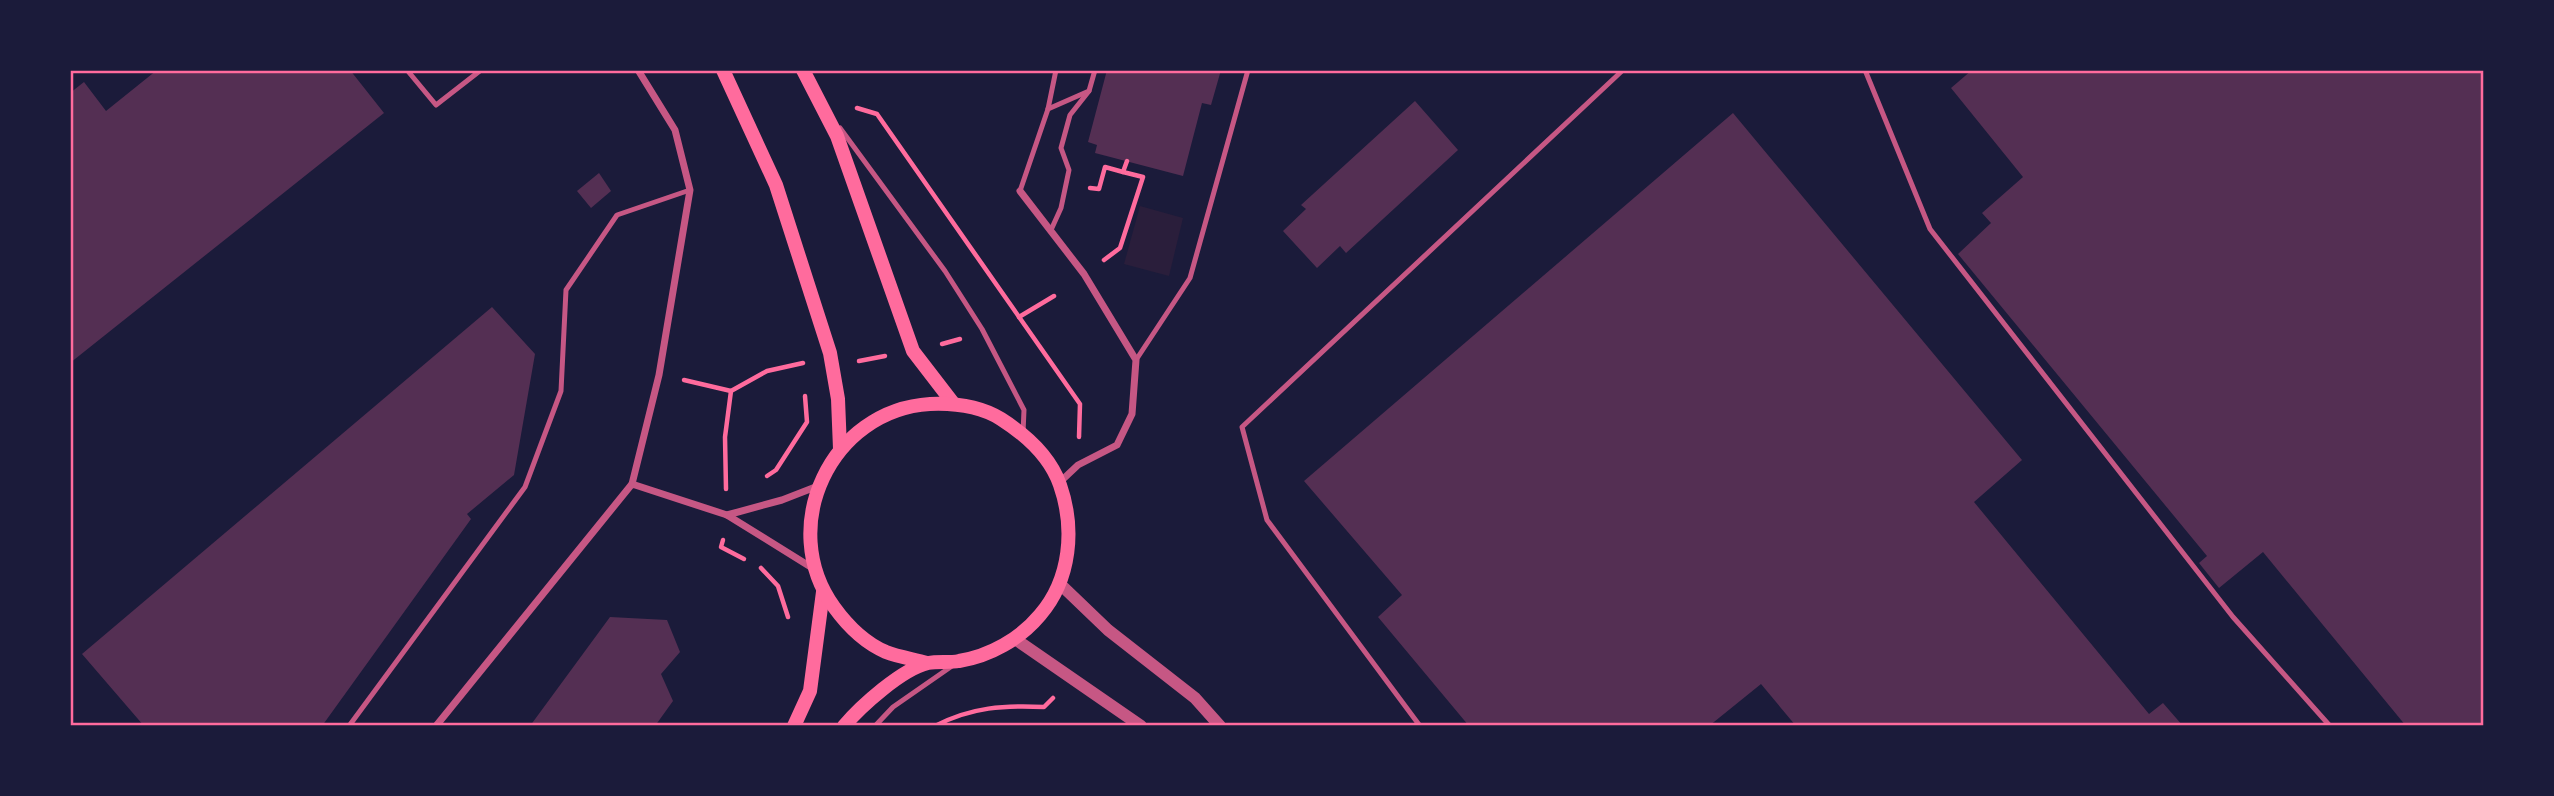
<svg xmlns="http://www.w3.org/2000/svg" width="2554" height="796" font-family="Helvetica,sans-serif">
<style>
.green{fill:#2a1e3b}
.building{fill:#542f53}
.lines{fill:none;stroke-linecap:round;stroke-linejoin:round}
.path{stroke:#ff6b9d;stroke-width:4.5}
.service{stroke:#c65784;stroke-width:5}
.minor{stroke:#c65784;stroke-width:7}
.tertiary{stroke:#c65784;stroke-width:12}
.secondary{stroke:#ff6b9d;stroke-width:14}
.neatline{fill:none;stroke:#ff6b9d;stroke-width:2.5}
</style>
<rect width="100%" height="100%" fill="#1b1b3a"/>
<polygon class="green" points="1140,206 1183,218 1169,276 1124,264"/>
<g class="building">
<polygon points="157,70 350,70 384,113 70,363 70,93 84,82 106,111"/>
<polygon points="1107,70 1221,70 1211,105 1202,103 1183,176 1095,153 1097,145 1088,142"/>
<polygon points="1972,70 2484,70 2484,726 2406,726 2263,552 2219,588 2199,563 2207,556 1958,254 1991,223 1982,213 2023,177 1951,88"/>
<polygon points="1415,101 1458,150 1346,253 1340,246 1317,268 1283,231 1306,209 1301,205"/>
<polygon points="1733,113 2022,460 1974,502 2149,714 2163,703 2183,726 1796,726 1761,684 1709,726 1469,726 1378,617 1402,595 1304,481"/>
<polygon points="599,173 611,191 591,208 577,191"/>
<polygon points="492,307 535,354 514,475 467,514 471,519 322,726 144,726 82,654"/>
<polygon points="610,617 667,620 680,652 661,674 673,701 655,726 530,726"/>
</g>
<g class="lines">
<g class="path">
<polyline points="857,108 877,114 1080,404 1079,437"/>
<polyline points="1090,188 1099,189 1105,167 1123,172"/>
<polyline points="1104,260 1120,248 1143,177 1123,172 1127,161"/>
<polyline points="1019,317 1054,296"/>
<polyline points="942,344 960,339"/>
<polyline points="859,361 885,356"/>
<polyline points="684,380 731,391"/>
<polyline points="767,476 776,470 807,422 805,396"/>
<polyline points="726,489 725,437 731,391 767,371 803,363"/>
<polyline points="723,540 721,547 744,559"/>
<polyline points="761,568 778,586 788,617"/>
<path d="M 935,726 C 971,707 1005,705 1044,707 L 1053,698"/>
</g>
<g class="service">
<polyline points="407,70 436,105 481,70"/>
<polyline points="1865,70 1930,229 2233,617 2330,726"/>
<polyline points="1048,109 1089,91 1095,70"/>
<polyline points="840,128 945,271 982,329 1024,410 1023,433"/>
<polyline points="1020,191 1048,109 1056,70"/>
<polyline points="1051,230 1061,208 1069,170 1061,148 1070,115 1089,91"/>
<polyline points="1136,360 1190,278 1248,70"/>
<polyline points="349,726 525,487 561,391 566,290 617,215 690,190"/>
<polyline points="875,726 893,707 952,666"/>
<polyline points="1420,726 1267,520 1242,427 1623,70"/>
</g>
<g class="minor">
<polyline points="1020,191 1084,274 1136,360 1132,414 1117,445 1078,465 1060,482"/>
<polyline points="632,484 659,375 690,190 675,130 638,70"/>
<polyline points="727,515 782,500 818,486"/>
<polyline points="436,726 632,484 727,515 814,569"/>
</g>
<g class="tertiary">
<polyline points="1059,583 1108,630 1195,698 1220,726"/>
<polyline points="1015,639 1141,726"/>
</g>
<g class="secondary">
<polyline points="723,70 776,185 830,353 838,399 840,449"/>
<polyline points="803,70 837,136 913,351 953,403"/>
<polyline points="794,726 810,691 823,592"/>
<path d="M 844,726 C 861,706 902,669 928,663 C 938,661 949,663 959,661 C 990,656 1020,639 1040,615 C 1071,579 1075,528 1060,485 C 1050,456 1026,435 1001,419 C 980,406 955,403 930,404 C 831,410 776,527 834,607 C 847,625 865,643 886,652 C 899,657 913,659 927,663"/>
</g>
</g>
<rect width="2554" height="796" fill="none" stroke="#1b1b3a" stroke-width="144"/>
<rect x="72" y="72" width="2410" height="652" class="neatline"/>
</svg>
